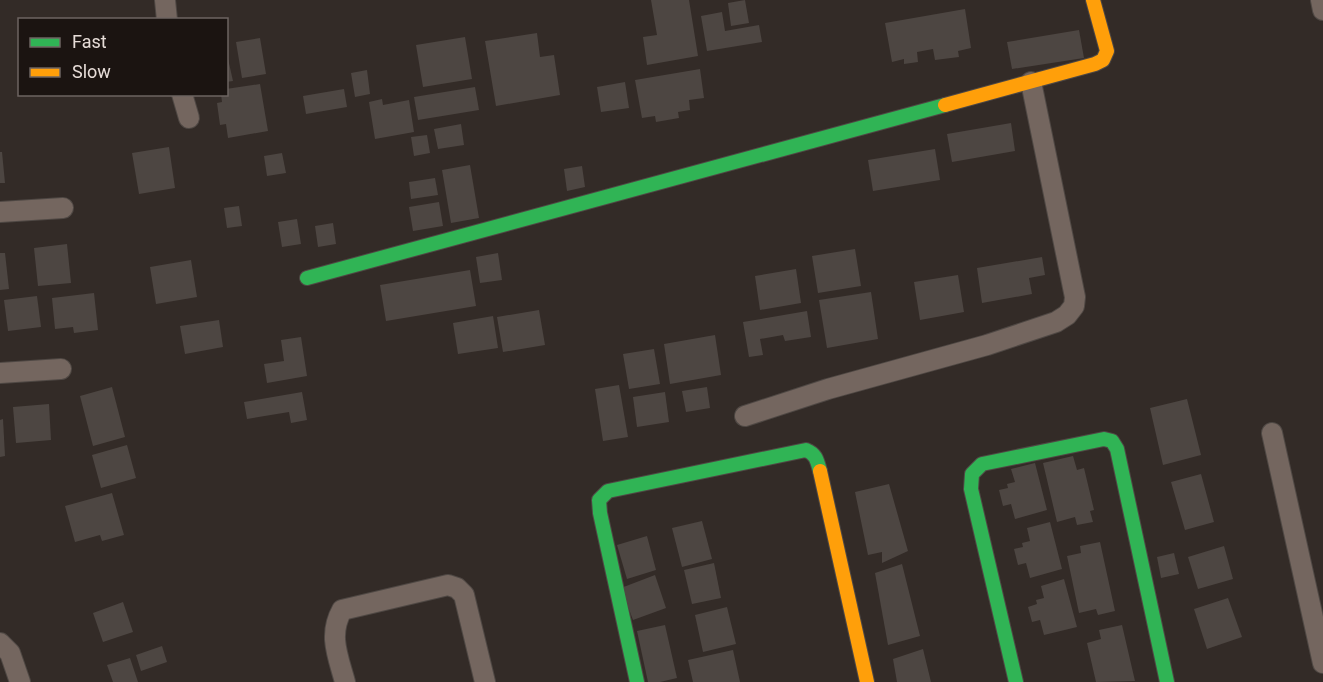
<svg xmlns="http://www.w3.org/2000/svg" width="1323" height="682" font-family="Roboto,sans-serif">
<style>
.building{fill:#4d4642}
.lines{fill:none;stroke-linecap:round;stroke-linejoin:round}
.street-casing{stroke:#4f4844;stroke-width:22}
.fast-casing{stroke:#4f4844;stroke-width:16}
.slow-casing{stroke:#4f4844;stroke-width:16}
.street{stroke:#74665f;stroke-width:20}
.fast{stroke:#30b455;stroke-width:14}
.slow{stroke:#ff9f0a;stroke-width:14}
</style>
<rect width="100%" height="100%" fill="#332b27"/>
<g class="building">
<polygon points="651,0 689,0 698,56 647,65 643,37 657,35"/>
<polygon points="745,0 749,23 731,26 728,3"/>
<polygon points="965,9 971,48 958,51 959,57 935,60 933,49 917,52 918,62 904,64 904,59 892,62 885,23"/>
<polygon points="722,12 725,31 759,25 762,42 707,51 701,16"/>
<polygon points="1079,30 1084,58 1012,69 1007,42"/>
<polygon points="537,33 540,57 554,55 560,95 496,106 485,41"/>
<polygon points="465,37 472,79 423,87 416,45"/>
<polygon points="260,38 266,74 242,78 236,42"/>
<polygon points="226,50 233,81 226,82"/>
<polygon points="700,69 704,98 689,100 690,110 678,112 679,118 656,122 655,116 642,118 635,80"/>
<polygon points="367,70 370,94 355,97 351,73"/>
<polygon points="625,82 629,108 601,112 597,87"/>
<polygon points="260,84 268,131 228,138 226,124 220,125 217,103 222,102 221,94 226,94 226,89"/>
<polygon points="475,87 479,110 418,120 414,97"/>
<polygon points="344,89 347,107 306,114 303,96"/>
<polygon points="382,99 383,105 409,100 414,132 375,139 369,102"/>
<polygon points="1011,123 1015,151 952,162 947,134"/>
<polygon points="461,124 464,145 438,149 434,129"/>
<polygon points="427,135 430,153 414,156 411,137"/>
<polygon points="169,147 175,188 139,194 132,153"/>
<polygon points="935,149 940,180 873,191 868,160"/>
<polygon points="0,152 2,152 5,183 0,183"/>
<polygon points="282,153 286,173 267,176 264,156"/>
<polygon points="470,165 479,218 451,223 442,170"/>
<polygon points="582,166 585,187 567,191 564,169"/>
<polygon points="435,178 438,195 411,199 409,182"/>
<polygon points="439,202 443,226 413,231 409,207"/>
<polygon points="239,206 242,226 227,228 224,208"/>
<polygon points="297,219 301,244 282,247 278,222"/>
<polygon points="333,223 336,244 318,247 315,226"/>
<polygon points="67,244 71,283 38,286 34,248"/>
<polygon points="855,249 861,286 818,293 812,256"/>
<polygon points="0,253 5,253 9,289 0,290"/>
<polygon points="498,253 502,280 480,283 476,257"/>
<polygon points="1042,257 1045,275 1029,278 1032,294 982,303 977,268"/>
<polygon points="191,260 197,297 156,304 150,267"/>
<polygon points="796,269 801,303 760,310 755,276"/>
<polygon points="470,270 476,306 386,321 380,285"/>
<polygon points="958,275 964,312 920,320 914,282"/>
<polygon points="871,292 878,339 827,348 819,300"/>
<polygon points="94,293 98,330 74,333 73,327 55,329 52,298"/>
<polygon points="37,296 41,327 8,331 4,300"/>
<polygon points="539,310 545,345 503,352 497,317"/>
<polygon points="807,311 811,337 785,341 783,335 760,339 763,355 749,357 743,322"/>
<polygon points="493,316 498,348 458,354 453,323"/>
<polygon points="219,320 223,347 185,354 180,326"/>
<polygon points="715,335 721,375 670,384 664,344"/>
<polygon points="301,337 307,376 267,383 264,364 284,361 281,340"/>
<polygon points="654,349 660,384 629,389 623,354"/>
<polygon points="619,385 628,437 603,441 595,389"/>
<polygon points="112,387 125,437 93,446 80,396"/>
<polygon points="707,387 710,408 686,412 682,391"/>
<polygon points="302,392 307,420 291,423 289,412 247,419 244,402"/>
<polygon points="665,392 669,422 637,427 633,397"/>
<polygon points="1187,399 1201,455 1163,465 1150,408"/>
<polygon points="49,404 51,440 16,443 13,407"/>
<polygon points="3,419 5,456 0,457 0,420"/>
<polygon points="127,445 136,478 101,488 92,455"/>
<polygon points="1073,456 1077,470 1084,468 1094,510 1090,511 1093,522 1077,525 1075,517 1057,522 1043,463"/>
<polygon points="1035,463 1047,510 1015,519 1011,504 1003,506 999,490 1008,488 1007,484 1015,482 1011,469"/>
<polygon points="1201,474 1214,522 1185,530 1171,482"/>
<polygon points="889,484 908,551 882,563 882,552 868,555 855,492"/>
<polygon points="112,493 124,535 102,541 100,535 75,542 65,506"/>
<polygon points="702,521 712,559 682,567 672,528"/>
<polygon points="1050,522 1062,569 1030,578 1026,563 1018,565 1014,549 1023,547 1022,543 1030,541 1027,528"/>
<polygon points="647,536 656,570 627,579 617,545"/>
<polygon points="1100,542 1115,611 1098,615 1096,609 1079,613 1067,556 1081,553 1080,546"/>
<polygon points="1224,546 1233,579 1198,589 1188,557"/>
<polygon points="1174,553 1179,574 1161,578 1157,557"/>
<polygon points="714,563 721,598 692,604 684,570"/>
<polygon points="902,564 920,636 888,645 875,573"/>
<polygon points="655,575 666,608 633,620 621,588"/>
<polygon points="1064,579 1077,627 1044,635 1040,620 1032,622 1028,607 1037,604 1036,600 1044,598 1041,586"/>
<polygon points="1228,598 1242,637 1207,649 1194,609"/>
<polygon points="123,602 133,632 103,642 93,613"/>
<polygon points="727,607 736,644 703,652 695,615"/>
<polygon points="665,625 677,678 660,682 648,682 637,631"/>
<polygon points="1122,625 1135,681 1096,682 1087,643 1101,639 1099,630"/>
<polygon points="162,646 167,662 141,671 136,655"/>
<polygon points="923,649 931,682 897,682 893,659"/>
<polygon points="733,650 740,682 693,682 688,660"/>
<polygon points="130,658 138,682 113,682 107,665"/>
</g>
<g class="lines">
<defs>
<g id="street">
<polyline points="165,0 167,20"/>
<polyline points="1321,0 1323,10"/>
<polyline points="182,94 189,118"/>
<polyline points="0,212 63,208"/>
<polyline points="0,373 61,369"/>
<polyline points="745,416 828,389 987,345 1056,322 1067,315 1074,306 1075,297 1031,82"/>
<polyline points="1272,433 1323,663"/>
<polyline points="0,643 10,653 20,682"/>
<path d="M 345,682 C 338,656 328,635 342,610 L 448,585 L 457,588 L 464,595 L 485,682"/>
</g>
<g id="fast">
<polyline points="307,278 945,105"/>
<path d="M 637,682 L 600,513 L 599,500 L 608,491 L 806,450 C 816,454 817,460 820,471"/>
<polyline points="1016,682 971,489 972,474 982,464 1104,439 1112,441 1117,449 1167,682"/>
</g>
<g id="slow">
<polyline points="945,105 1095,64 1103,60 1107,51 1093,0"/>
<polyline points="820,471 867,682"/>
</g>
</defs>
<use href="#street" class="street-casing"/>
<use href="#fast" class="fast-casing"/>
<use href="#slow" class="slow-casing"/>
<use href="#street" class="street"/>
<use href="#fast" class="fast"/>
<use href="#slow" class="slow"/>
</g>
<rect x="18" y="18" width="210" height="78" fill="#1b1411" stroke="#6d6461" stroke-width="1.5"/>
<rect x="30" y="38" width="30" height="9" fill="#30b455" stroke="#6d6461" stroke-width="1.5"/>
<text x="72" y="48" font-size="18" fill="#e7ddd8">Fast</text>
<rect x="30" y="68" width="30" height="9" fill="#ff9f0a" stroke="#6d6461" stroke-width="1.5"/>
<text x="72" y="78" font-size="18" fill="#e7ddd8">Slow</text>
</svg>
